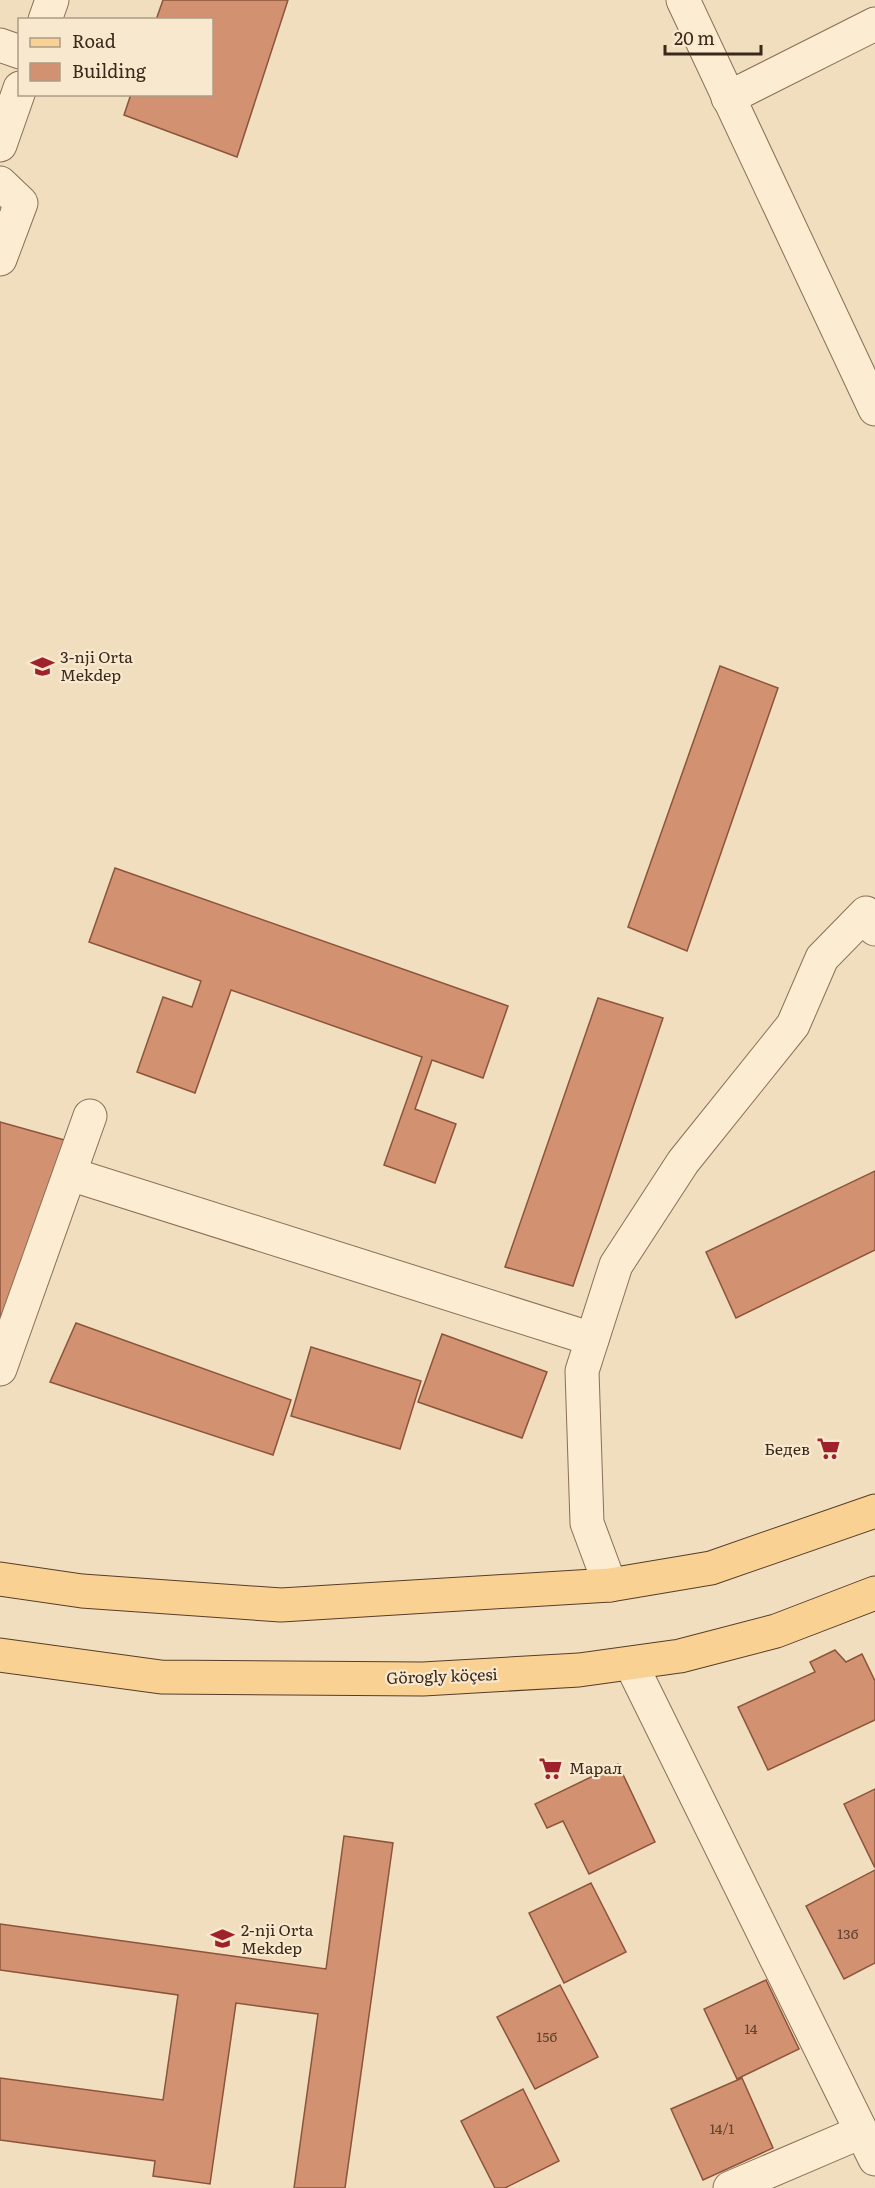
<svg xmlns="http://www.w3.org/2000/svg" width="875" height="2188" font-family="Literata,serif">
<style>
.building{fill:#d29271;stroke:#8c543a;stroke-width:1.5}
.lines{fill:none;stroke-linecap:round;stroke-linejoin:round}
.minor-casing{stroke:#8b6e56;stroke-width:35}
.major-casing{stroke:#583c2a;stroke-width:35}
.minor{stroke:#fbecd2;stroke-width:33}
.major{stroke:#f8d193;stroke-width:33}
.labels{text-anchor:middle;stroke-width:4.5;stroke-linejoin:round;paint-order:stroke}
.number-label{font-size:14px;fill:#5f4230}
.poi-label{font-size:16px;fill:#39281b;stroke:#f8e9ce;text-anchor:start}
.street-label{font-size:16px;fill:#39281b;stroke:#f8e9ce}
</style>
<rect width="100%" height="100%" fill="#f1debe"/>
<g class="building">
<polygon points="163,0 288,0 237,157 124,115 131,94 212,94 212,20 156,20"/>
<polygon points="720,666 778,688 687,951 628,927"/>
<polygon points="115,868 508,1006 483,1078 432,1060 415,1109 456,1124 435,1183 384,1165 422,1057 231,990 195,1093 137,1072 163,997 192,1007 201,981 89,942"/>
<polygon points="598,998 663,1018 573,1286 505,1267"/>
<polygon points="0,1122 68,1141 0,1323"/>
<polygon points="875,1171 875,1250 736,1318 706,1252"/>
<polygon points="76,1323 291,1400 273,1455 50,1382"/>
<polygon points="442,1334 547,1372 522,1438 418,1402"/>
<polygon points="311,1347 421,1381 400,1449 291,1416"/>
<polygon points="835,1650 846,1662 862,1654 875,1681 875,1720 768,1770 738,1707 815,1672 810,1662"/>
<polygon points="618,1764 655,1842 589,1874 563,1821 547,1828 535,1804"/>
<polygon points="875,1789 875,1868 844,1804"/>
<polygon points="344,1836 393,1843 345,2188 294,2188 318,2014 236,2003 210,2184 153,2176 155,2161 0,2140 0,2078 163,2100 178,1995 0,1970 0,1924 326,1969"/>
<polygon points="875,1870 875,1963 844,1979 806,1906"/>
<polygon points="591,1883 626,1952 564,1983 529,1913"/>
<polygon points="766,1980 799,2049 737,2079 704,2009"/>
<polygon points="560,1985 598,2057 535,2089 497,2017"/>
<polygon points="742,2078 773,2148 703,2180 671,2109"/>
<polygon points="523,2089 559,2161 505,2188 495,2188 461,2121"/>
</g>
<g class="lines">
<defs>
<g id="minor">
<polyline points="683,0 875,409"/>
<polyline points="45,20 52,0"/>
<polyline points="0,45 20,52"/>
<polyline points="728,98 875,24"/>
<polyline points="0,145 20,88"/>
<polyline points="0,183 21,203 0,259"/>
<polyline points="70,1174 592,1339"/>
<polyline points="0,1369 90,1116"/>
<polyline points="610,1585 587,1523 582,1371 616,1265 683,1162 793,1025 822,958 866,913 875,929"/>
<polyline points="631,1664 875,2159"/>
<polyline points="730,2188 861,2132"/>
</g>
<g id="major">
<polyline points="0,1579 82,1591 281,1605 610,1585 711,1568 875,1511"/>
<polyline points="0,1655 161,1677 423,1679 579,1670 680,1656 776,1631 875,1593"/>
</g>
</defs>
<use href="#minor" class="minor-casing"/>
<use href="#major" class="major-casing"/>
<use href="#minor" class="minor"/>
<use href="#major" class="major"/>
</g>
<defs>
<symbol id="school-bare" viewBox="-9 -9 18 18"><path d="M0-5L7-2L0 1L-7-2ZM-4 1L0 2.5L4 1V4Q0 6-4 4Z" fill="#9e212b" stroke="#f8e9ce" stroke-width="2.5" paint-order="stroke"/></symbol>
<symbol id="supermarket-bare" viewBox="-9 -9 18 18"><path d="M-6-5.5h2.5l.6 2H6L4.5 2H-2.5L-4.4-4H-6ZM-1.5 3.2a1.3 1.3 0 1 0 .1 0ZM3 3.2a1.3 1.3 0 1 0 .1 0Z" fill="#9e212b" stroke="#f8e9ce" stroke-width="2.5" paint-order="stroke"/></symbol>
</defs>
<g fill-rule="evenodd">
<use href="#school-bare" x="26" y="650" width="33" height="33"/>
<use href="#supermarket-bare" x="812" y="1432" width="33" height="33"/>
<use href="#supermarket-bare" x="534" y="1752" width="33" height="33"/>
<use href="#school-bare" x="206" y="1922" width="33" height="33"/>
</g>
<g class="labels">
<g class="number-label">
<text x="848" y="1939">13б</text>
<text x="751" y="2034">14</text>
<text x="547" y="2042">15б</text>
<text x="722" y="2134">14/1</text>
</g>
<g class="poi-label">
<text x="60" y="663">3-nji Orta<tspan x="60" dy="18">Mekdep</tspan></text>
<text x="810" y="1455" text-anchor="end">Бедев</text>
<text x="569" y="1774">Марал</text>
<text x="241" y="1936">2-nji Orta<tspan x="241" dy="18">Mekdep</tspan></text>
</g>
<g class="street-label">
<text transform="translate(442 1676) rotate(-2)" y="6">Görogly köçesi</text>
</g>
</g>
<rect x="18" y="18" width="195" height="78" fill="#f8e9ce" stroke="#ac9c86" stroke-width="1.5"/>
<rect x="30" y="38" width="30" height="9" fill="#f8d193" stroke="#ac9c86" stroke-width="1.5"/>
<text x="72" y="48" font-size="18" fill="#39281b">Road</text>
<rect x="30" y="63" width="30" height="18" fill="#d29271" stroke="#ac9c86" stroke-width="1.5"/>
<text x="72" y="78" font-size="18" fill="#39281b">Building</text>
<path d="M665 45v9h96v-9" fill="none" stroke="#39281b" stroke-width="3"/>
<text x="674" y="45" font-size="18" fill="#39281b" stroke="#f8e9ce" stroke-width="4.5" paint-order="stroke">20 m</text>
</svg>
